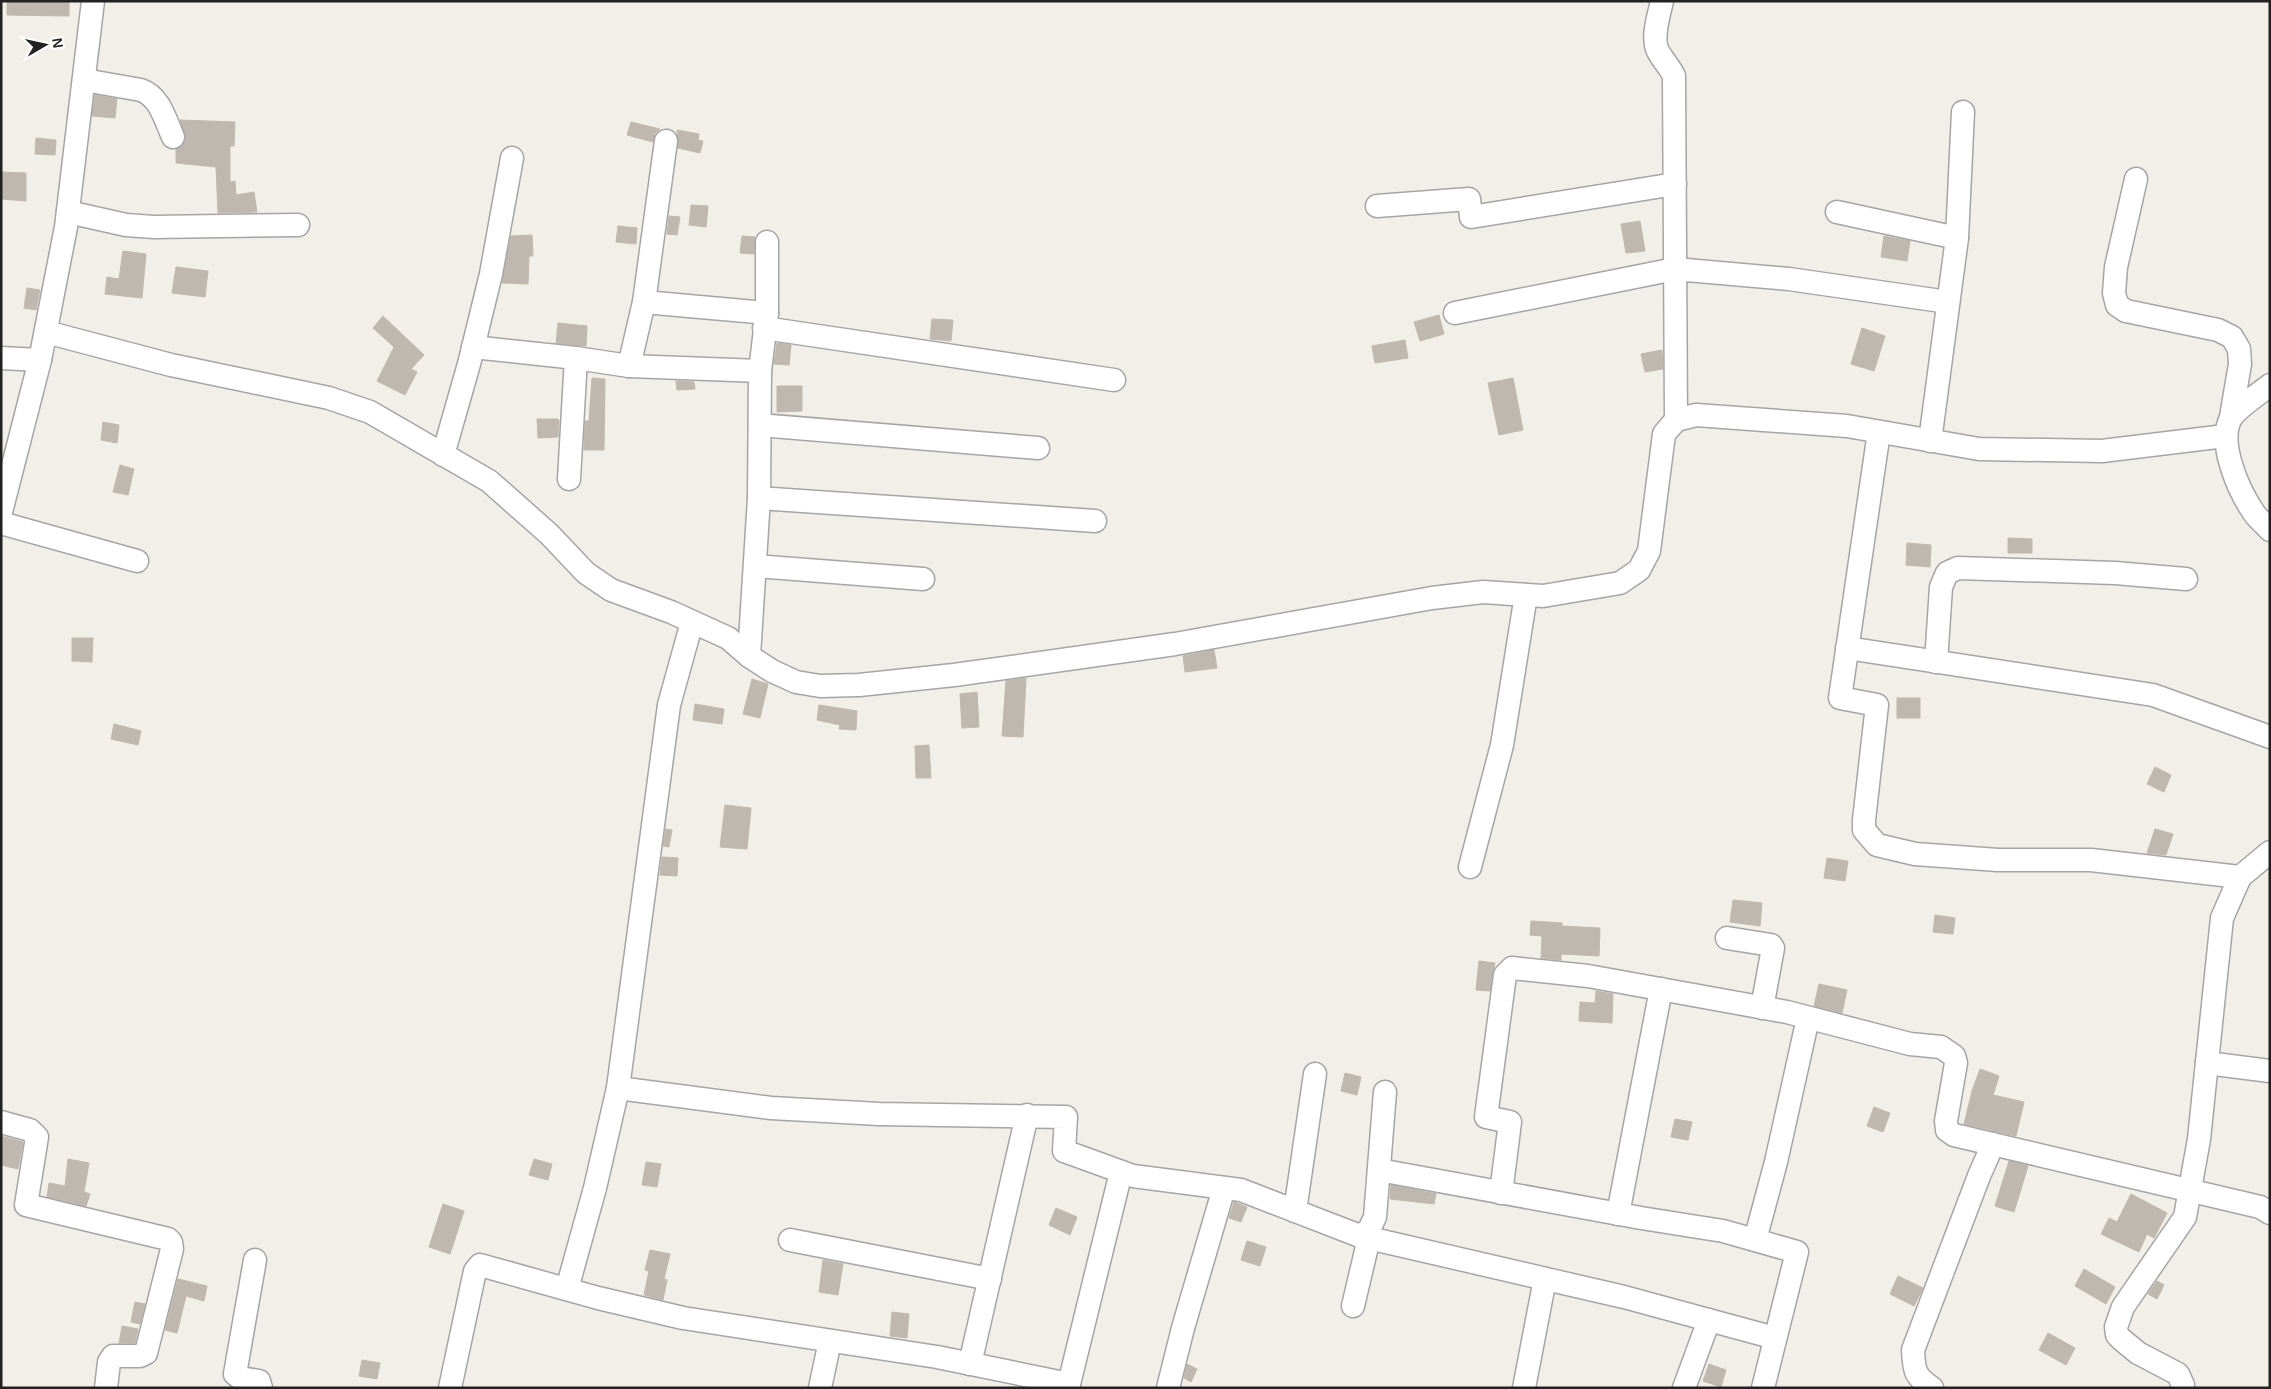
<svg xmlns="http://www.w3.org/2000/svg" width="2271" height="1389" font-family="Arial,sans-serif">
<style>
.building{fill:#beb8b1;stroke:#c2b8aa}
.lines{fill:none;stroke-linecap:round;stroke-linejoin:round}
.minor-casing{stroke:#a5a5a5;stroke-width:25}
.minor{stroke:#fff;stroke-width:22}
</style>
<rect width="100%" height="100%" fill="#f1efe8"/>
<g class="building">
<polygon points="7,1 69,1 69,16 7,15"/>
<polygon points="95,95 117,99 115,118 92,116"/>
<polygon points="180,120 235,122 234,146 230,146 230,182 235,181 236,195 254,192 257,212 218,213 216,167 176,163 176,149 183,145 186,138"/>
<polygon points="631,122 660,129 655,133 653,142 627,135"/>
<polygon points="677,130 699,134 698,140 703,141 700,153 678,148"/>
<polygon points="36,138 56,140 55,155 35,154"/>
<polygon points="1,172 26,173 26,201 1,199"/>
<polygon points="691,205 708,206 706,227 689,225"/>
<polygon points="669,216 680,217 677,235 667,234"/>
<polygon points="1640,221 1645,251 1626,253 1621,224"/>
<polygon points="618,226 637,228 636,244 616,242"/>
<polygon points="532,235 533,256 529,256 528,284 502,283 511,236"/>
<polygon points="742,236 755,237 754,254 740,253"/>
<polygon points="1884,236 1910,241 1907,261 1881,257"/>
<polygon points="123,251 146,254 142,298 105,294 107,277 119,279"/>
<polygon points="176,267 208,271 205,297 172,293"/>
<polygon points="27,288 40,290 36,310 24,308"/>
<polygon points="1439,315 1444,334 1420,341 1414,322"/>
<polygon points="383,316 424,355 411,369 417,372 405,395 377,381 394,347 373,328"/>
<polygon points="932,319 953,320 951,341 930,339"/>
<polygon points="558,323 587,326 586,346 556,343"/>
<polygon points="1862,328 1885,336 1874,371 1851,364"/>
<polygon points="1405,340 1408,358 1375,363 1372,346"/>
<polygon points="777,343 791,345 789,365 774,364"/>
<polygon points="1662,350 1663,369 1645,372 1641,354"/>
<polygon points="592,378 605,379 604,450 584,450 585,421 589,421"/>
<polygon points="1513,378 1523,430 1499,435 1488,383"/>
<polygon points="676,381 694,382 695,389 677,390"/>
<polygon points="777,386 802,386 802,411 777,412"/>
<polygon points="537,419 558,419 559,421 558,437 538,438"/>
<polygon points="103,422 119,425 117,443 101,440"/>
<polygon points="120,465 134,469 128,495 113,492"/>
<polygon points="2008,538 2032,539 2032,553 2008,553"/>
<polygon points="1907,543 1931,545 1930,567 1906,565"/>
<polygon points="72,638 93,638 92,662 72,661"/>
<polygon points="1214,650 1217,668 1185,672 1183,656"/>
<polygon points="1026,678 1023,737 1002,736 1006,681"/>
<polygon points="752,679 768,684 760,718 743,714"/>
<polygon points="977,692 979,727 962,728 960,694"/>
<rect x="1897" y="698" width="23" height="20"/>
<polygon points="695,704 724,709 722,724 693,720"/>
<polygon points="819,705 857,711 856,730 839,729 840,725 817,720"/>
<polygon points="114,724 141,731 138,745 111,739"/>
<polygon points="929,745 931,778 916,778 915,746"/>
<polygon points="2155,767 2171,775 2164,792 2147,784"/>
<polygon points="725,805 751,808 747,849 720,847"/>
<polygon points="666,829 672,830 669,847 663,846"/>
<polygon points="2155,829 2173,834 2166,855 2147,853"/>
<polygon points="662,857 678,858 677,876 660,875"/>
<polygon points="1827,858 1848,861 1845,881 1824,878"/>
<polygon points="1733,900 1762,903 1760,926 1730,922"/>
<polygon points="1935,915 1955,918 1953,934 1933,932"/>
<polygon points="1531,921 1562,923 1562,926 1600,928 1599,956 1561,954 1561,960 1541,958 1542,936 1530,935"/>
<polygon points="1479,961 1495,963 1490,991 1476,990"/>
<polygon points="1819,984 1847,990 1842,1013 1814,1006"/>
<polygon points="1596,991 1613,994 1612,1023 1579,1021 1580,1002 1595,1003"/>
<polygon points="1980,1069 1999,1076 1993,1095 2024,1102 2016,1136 1964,1124 1972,1091"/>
<polygon points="1345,1073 1361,1077 1357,1095 1341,1091"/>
<polygon points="1874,1107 1890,1113 1883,1132 1867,1126"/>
<polygon points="1675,1119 1692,1122 1688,1140 1671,1137"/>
<polygon points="1,1136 23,1142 18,1169 1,1165"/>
<polygon points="68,1159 89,1163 84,1192 90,1194 86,1206 47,1197 49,1183 65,1186"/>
<polygon points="534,1159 552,1164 548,1180 529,1175"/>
<polygon points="2009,1161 2028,1166 2014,1212 1995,1206"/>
<polygon points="646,1162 661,1164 657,1187 642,1185"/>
<polygon points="1391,1185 1436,1194 1434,1204 1390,1199"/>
<polygon points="2131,1194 2167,1213 2154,1238 2147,1234 2139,1252 2101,1234 2109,1218 2117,1222"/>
<polygon points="1234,1202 1247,1207 1241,1222 1229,1218"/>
<polygon points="443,1204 464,1211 450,1254 429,1247"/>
<polygon points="1056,1208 1077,1217 1070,1235 1049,1225"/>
<polygon points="1247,1241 1266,1247 1260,1266 1241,1260"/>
<polygon points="650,1250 670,1254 664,1279 667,1280 663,1300 644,1295 649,1271 645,1270"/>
<polygon points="823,1260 843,1264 838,1295 819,1292"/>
<polygon points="2084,1269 2115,1287 2106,1304 2075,1286"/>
<polygon points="1898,1276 1923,1288 1914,1306 1890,1294"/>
<polygon points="178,1279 207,1286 204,1301 186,1296 177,1333 165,1330"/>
<polygon points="2157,1281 2164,1285 2157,1299 2148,1294"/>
<polygon points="135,1302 145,1304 140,1324 131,1322"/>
<polygon points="892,1312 909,1314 907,1338 890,1336"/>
<polygon points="122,1326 138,1329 135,1343 119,1343"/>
<polygon points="2048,1333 2075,1348 2066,1365 2039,1350"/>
<polygon points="362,1360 380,1363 377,1379 359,1376"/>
<polygon points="1187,1364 1197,1369 1191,1382 1184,1378"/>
<polygon points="1709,1364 1726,1370 1721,1387 1703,1381"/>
</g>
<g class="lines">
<defs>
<g id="minor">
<path d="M 1662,1 C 1659,15 1652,35 1657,49 C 1660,57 1670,67 1674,76 L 1676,420"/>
<path d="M 84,80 L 141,90 C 160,97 165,119 173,137"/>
<polyline points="2136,179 2116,267 2114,293 2117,305 2126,311 2218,330 2232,337 2239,349 2240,364 2231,417"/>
<polyline points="1377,206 1469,199 1471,217 1675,184"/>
<polyline points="68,212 126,225 154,227 298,225"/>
<polyline points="1837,212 1957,238"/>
<polyline points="644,302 767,313"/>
<polyline points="1455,313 1675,269 1789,279 1948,302"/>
<polyline points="764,328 1114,380"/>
<polyline points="46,332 171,365 329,398 370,412 489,481 549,534 586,573 611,590 671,612 728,638 749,656 772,671 796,682 820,686 859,685 954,675 1175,644 1432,598 1483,592 1543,596 1620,583 1639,570 1649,551 1664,434 1676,420 1696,415 1847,426 1979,449 2102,451 2225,436"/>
<polyline points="473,347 576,358 629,366 760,371"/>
<polyline points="1,358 40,360"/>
<polyline points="629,366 644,302 666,141"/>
<path d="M 2270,385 C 2260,393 2237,408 2231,418 C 2217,443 2239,491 2254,513 C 2258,519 2265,524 2270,530"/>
<polyline points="760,425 1038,448"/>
<polyline points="1879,432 1840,698 1877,705 1864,820 1864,830 1877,845 1915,854 1998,860 2091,860 2240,877"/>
<polyline points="1930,441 1957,238 1963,112"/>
<polyline points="443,455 469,364 491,274 512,158"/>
<polyline points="569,479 576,358"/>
<polyline points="759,498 1095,521"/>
<polyline points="1,512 40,360 66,227 93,1"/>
<polyline points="1,523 137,561"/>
<polyline points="756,566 923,579"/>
<polyline points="1847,648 2153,695 2270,737"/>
<polyline points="749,656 759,498 760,371 767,313 767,242"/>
<polyline points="1936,662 1941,587 1947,573 1958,568 2115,573 2186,579"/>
<polyline points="1470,867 1502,745 1526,595"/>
<polyline points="1727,938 1771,945 1773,948 1762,1008"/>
<polyline points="2207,1063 2270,1071"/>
<polyline points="618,1088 771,1108 879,1114 1066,1117 1064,1151 1133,1176 1241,1190 1360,1236 1369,1230 1375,1217 1385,1092"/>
<polyline points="1,1122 30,1130 37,1137 26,1205 168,1239 171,1242 172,1249 146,1353 140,1356 113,1356 109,1362 106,1388"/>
<polyline points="1379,1170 1641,1218 1723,1231 1797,1252 1763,1388"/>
<polyline points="1501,1193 1510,1122 1486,1117 1505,975 1512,968 1588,976 1787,1012 1910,1044 1941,1047 1954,1056 1956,1063 1946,1121 1947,1130 1954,1135 2260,1207 2270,1213"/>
<polyline points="1295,1211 1315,1074"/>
<polyline points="1618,1214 1661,989"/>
<polyline points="1360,1236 1624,1297 1775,1338"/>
<polyline points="790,1240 990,1279"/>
<polyline points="1755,1240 1776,1162 1808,1018"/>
<polyline points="255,1260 235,1374 240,1378 259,1381 261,1388"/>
<polyline points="567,1289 595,1188 618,1088 669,705 692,622"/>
<polyline points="1353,1306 1369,1238"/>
<polyline points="970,1364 1027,1115"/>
<polyline points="450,1388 475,1271 480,1265 598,1298 683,1318 937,1357 1069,1384"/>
<polyline points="820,1388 830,1341"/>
<polyline points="1068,1388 1121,1172"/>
<polyline points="1168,1388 1183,1328 1224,1188"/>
<polyline points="1524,1388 1545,1279"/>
<polyline points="1684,1388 1709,1320"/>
<path d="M 1932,1388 C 1915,1376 1914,1372 1913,1350 L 1979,1176 L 1993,1144"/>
<polyline points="2182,1388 2183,1385 2178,1374 2138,1353 2121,1339 2117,1335 2116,1327 2123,1307 2185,1217 2199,1139 2222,918 2240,877 2270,852"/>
</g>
</defs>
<use href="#minor" class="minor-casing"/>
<use href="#minor" class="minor"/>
</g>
<rect width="2271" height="1389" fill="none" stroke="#212121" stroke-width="5"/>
<g transform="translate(45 45) rotate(81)" stroke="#ffffff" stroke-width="4" paint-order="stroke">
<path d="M0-4L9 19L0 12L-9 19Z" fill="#212121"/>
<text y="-8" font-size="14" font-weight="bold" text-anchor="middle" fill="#212121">N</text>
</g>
</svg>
